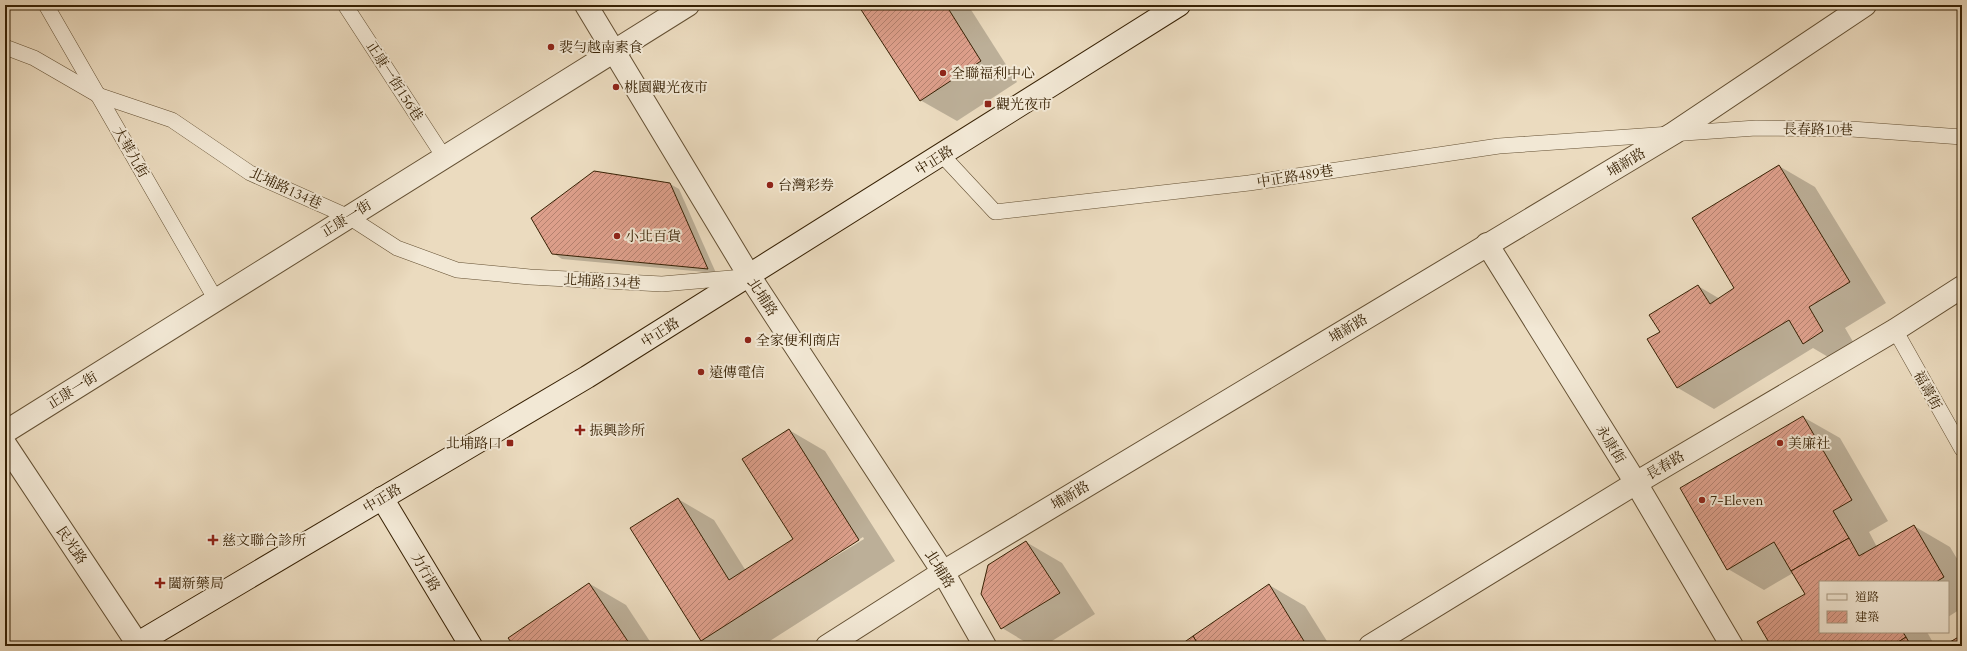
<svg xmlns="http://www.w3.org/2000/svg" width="1967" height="651" font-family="Cardo,'Noto Serif TC',serif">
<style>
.shadow{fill:#0003;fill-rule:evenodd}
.building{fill:url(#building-hatch);stroke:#372104}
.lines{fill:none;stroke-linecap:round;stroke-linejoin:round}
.lane-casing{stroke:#645033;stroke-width:16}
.street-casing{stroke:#645033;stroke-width:24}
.secondary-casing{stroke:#372104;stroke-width:24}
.lane{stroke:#f2e8d5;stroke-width:15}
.street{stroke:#f2e8d5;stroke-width:22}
.secondary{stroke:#f2e8d5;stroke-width:22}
.poi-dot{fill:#8f2418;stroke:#f2e8d5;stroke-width:1.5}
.labels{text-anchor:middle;stroke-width:4;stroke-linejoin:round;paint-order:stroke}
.poi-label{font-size:14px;fill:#372104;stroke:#f2e8d5;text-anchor:start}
.street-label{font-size:14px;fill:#372104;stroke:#f2e8d5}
</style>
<defs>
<pattern id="building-hatch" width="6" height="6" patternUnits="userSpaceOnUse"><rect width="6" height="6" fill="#dd9f8b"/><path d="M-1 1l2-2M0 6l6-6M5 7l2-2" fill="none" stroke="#b4816f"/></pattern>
</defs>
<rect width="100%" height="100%" fill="#ebdbbf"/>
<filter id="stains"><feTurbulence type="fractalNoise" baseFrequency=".005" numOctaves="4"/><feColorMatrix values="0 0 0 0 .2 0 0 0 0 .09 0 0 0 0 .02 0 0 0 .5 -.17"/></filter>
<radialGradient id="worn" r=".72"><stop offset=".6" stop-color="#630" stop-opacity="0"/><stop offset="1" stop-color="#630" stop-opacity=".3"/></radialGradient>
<g class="shadow">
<polygon points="859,5 968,5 1017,82 957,121 920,100"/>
<polygon points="1779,166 1815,187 1886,303 1845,328 1859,352 1840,364 1813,348 1714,409 1678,388 1661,332 1698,286 1720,299 1736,289"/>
<polygon points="670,184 679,189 716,273 562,259 553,253"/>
<polygon points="1803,417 1840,438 1888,521 1869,532 1877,547 1914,526 1950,547 1962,567 1962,608 1948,617 1948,582 1820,582 1820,632 1927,632 1935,646 1772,646 1806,595 1793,573 1764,590 1728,569"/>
<path d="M 789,430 L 825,451 L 895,561 L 762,646 L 711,646 L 701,640 L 678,499 L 714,520 L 746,571 L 794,540 ZM 863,537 L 864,539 L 828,561 L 828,559 Z"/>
<polygon points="1026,542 1062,563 1095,614 1044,646 1032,646 1002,628 982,594"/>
<polygon points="590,584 626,605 653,646 515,646"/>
<polygon points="1269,585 1305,606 1330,646 1180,646"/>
</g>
<g class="building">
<polygon points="858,5 946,5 981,61 920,101"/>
<polygon points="1779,165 1850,282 1809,307 1823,331 1803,344 1789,320 1677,388 1647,339 1660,332 1649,315 1698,285 1710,304 1734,288 1692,218"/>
<polygon points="594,171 670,183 708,269 552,254 531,218"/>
<polygon points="1803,416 1852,500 1833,511 1849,538 1791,571 1774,542 1727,570 1680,488"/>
<polygon points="789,429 859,540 701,641 630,528 678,498 729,580 793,539 742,459"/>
<polygon points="1914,525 1944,577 1936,582 1820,582 1820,632 1903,632 1906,637 1892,646 1835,646 1833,643 1828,646 1771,646 1757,622 1805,594 1791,571 1849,538 1859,556"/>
<polygon points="1026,541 1060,593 1001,629 981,594 988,565"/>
<polygon points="589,583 631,646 514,646 508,638"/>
<polygon points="1269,584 1307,646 1199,646 1193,636"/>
<polygon points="1962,635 1962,646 1943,646"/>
<polygon points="1193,636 1199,646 1179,646"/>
<polygon points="1906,637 1911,646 1892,646"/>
</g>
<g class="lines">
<defs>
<g id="lane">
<polyline points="46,5 216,300"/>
<polyline points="345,5 444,157"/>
<polyline points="5,47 34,58 98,95 172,120 250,173 349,217 397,248 457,270 530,277 662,284 743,277"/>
<polyline points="942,155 995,212 1249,183 1499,146 1756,128 1851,129 1962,137"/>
<polyline points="1895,330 1962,449"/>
</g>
<g id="street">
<polyline points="586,5 750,277 943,572 985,646"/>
<polyline points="1487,244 1636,483 1732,646"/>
<polyline points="5,432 688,5"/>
<polyline points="5,444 139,646"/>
<polyline points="827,646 943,572 1674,133 1865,5"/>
<polyline points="1370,646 1636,483 1895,330 1962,287"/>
</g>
<g id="secondary">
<polyline points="382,498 471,646"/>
<polyline points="133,646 587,377 1179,5"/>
</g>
</defs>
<use href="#lane" class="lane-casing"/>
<use href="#street" class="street-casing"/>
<use href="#secondary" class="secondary-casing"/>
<use href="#lane" class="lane"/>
<use href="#street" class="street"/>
<use href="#secondary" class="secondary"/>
</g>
<g class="poi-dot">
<circle cx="551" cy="47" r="4"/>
<circle cx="943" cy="73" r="4"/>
<circle cx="616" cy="87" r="4"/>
<rect x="984" y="100" width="8" height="8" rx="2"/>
<circle cx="770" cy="185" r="4"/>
<circle cx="617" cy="236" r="4"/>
<circle cx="748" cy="340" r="4"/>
<circle cx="701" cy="372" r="4"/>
<path d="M578 424h4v4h4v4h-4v4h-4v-4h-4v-4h4z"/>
<rect x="506" y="439" width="8" height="8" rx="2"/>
<circle cx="1780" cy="443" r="4"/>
<circle cx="1702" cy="500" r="4"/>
<path d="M211 534h4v4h4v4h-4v4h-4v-4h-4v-4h4z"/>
<path d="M158 577h4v4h4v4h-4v4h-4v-4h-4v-4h4z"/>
</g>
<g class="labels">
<g class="poi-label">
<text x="559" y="52">裴勻越南素食</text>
<text x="951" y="78">全聯福利中心</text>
<text x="624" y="92">桃園觀光夜市</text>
<text x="996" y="109">觀光夜市</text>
<text x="778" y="190">台灣彩券</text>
<text x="625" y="241">小北百貨</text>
<text x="756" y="345">全家便利商店</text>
<text x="709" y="377">遠傳電信</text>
<text x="589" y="435">振興診所</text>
<text x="502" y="448" text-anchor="end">北埔路口</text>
<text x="1788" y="448">美廉社</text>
<text x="1710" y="505">7-Eleven</text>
<text x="222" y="545">慈文聯合診所</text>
<text x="168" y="588">闔新藥局</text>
</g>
<g class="street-label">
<text transform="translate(395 81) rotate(57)" y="5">正康一街156巷</text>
<text transform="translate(1818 129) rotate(1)" y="5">長春路10巷</text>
<text transform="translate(131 152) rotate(60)" y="5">大華九街</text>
<text transform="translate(934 160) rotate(-32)" y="5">中正路</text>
<text transform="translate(1626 162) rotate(-31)" y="5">埔新路</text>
<text transform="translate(1295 176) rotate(-9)" y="5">中正路489巷</text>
<text transform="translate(286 188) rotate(25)" y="5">北埔路134巷</text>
<text transform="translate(346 218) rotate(-32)" y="5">正康一街</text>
<text transform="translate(602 281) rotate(3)" y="5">北埔路134巷</text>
<text transform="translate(763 297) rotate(57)" y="5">北埔路</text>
<text transform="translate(1348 328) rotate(-31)" y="5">埔新路</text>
<text transform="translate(660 332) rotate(-32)" y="5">中正路</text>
<text transform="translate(72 390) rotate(-32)" y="5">正康一街</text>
<text transform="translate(1928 390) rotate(61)" y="5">福壽街</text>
<text transform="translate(1611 444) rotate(58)" y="5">永康街</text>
<text transform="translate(1665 465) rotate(-31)" y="5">長春路</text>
<text transform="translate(1070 495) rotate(-31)" y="5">埔新路</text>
<text transform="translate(382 498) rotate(-31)" y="5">中正路</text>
<text transform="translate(72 545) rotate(56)" y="5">民光路</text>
<text transform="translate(940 569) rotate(58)" y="5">北埔路</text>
<text transform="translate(426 572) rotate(59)" y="5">力行路</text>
</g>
</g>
<rect width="1967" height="651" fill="none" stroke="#ebdbbf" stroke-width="20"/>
<rect x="6" y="6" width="1955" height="639" fill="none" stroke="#372104" stroke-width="2"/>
<rect x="10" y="10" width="1947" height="631" fill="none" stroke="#372104"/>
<rect x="1819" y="581" width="130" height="52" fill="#f2e8d5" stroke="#a79881"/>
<rect x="1827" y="594" width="20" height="6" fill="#f2e8d5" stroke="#a79881"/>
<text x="1855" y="601" font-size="12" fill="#372104">道路</text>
<rect x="1827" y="611" width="20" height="12" fill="url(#building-hatch)" stroke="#a79881"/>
<text x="1855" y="621" font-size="12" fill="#372104">建築</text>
<rect width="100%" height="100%" filter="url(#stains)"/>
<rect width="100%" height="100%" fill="url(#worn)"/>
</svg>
